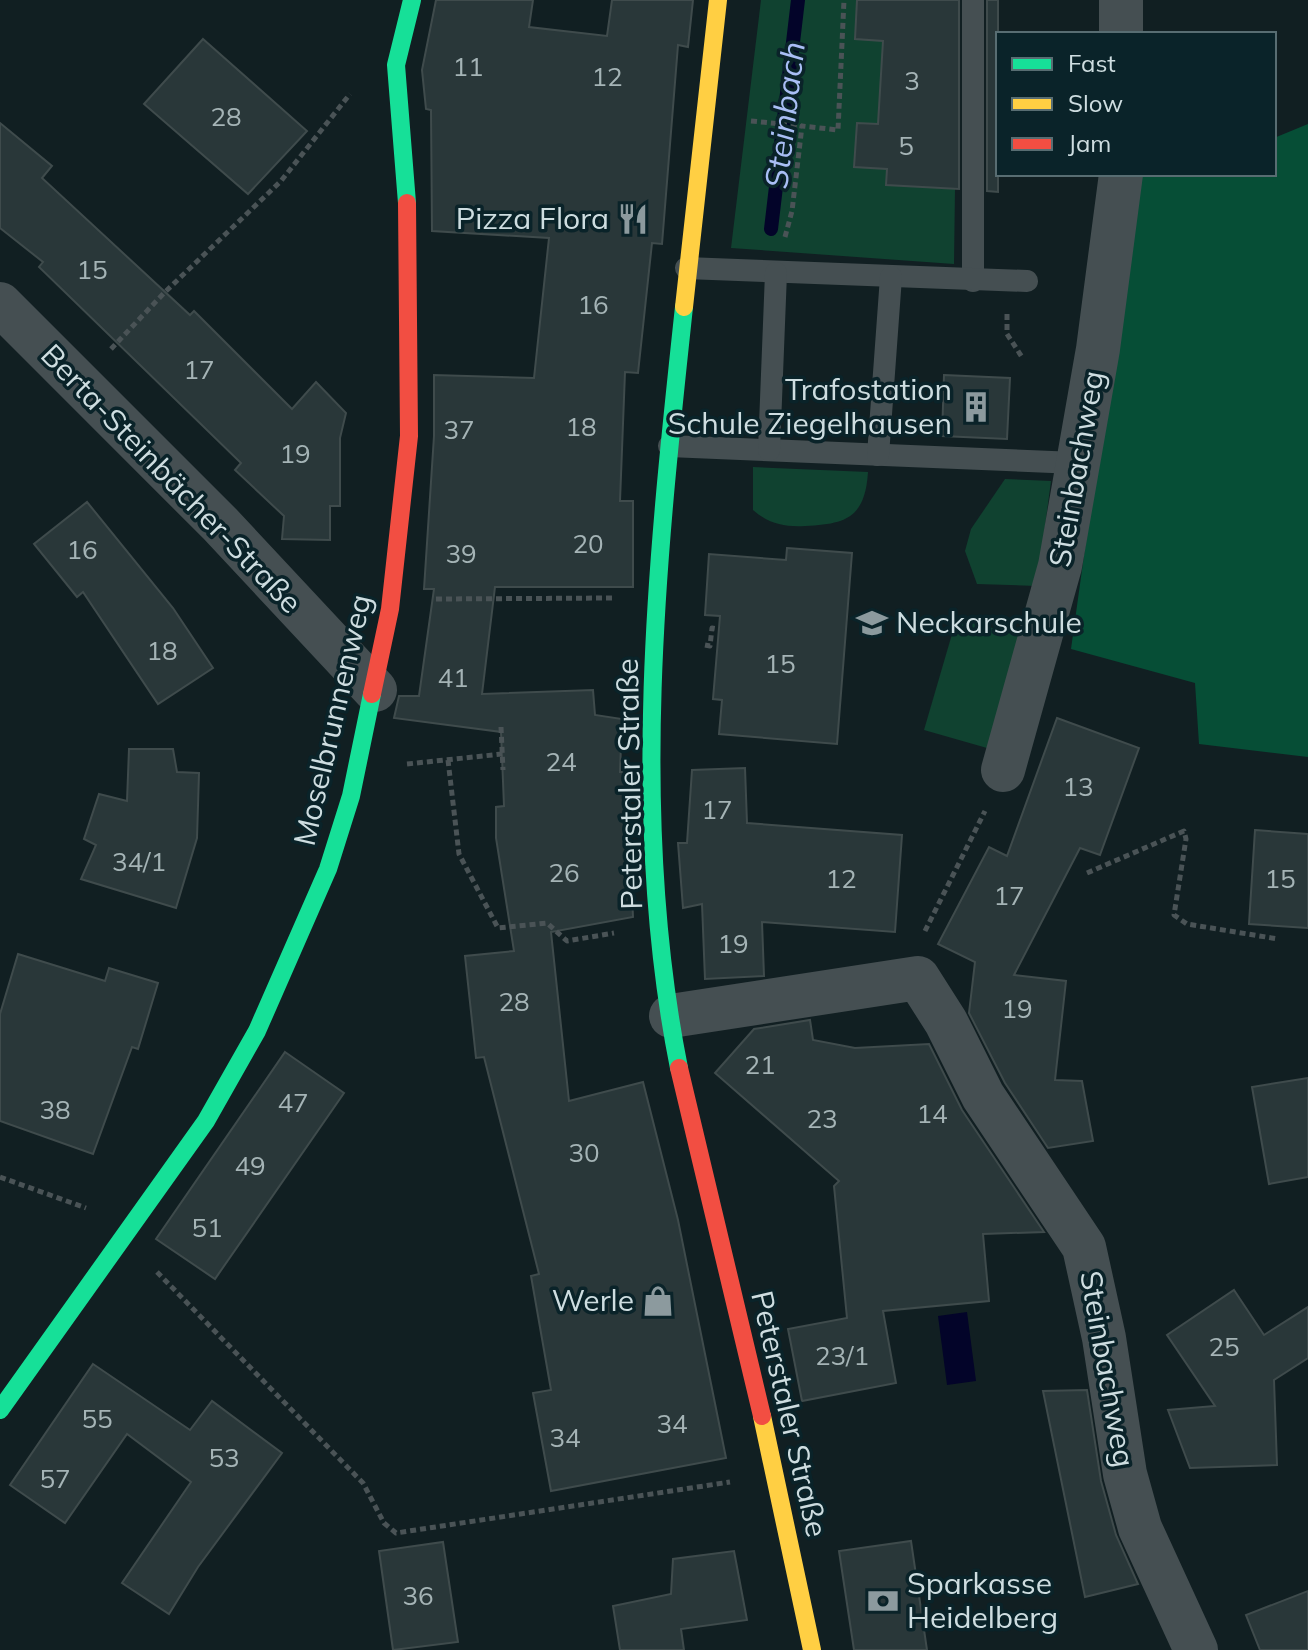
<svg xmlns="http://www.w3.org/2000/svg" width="1308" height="1650" font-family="Mulish,sans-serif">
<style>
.green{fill:#104230}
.forest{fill:#064e36}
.water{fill:#030429}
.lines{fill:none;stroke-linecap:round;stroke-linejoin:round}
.stream{stroke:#030429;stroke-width:14}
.building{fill:#293739;stroke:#3f4b4c;stroke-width:2}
.path{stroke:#4a5356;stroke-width:5;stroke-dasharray:6 4;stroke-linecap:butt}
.lane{stroke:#454f52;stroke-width:22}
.street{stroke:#454f52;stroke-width:44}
.fast{stroke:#16e098;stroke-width:18}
.slow{stroke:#ffcf43;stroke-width:18}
.jam{stroke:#f24e42;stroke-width:18}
.labels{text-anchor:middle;stroke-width:7;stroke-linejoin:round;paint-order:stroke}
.number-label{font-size:26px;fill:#a5b4b6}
.poi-label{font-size:30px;fill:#cedde0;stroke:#0a2329;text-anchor:end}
.street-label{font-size:30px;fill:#cedde0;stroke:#0a2329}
.water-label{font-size:32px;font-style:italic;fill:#a9bef5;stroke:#0a2329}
</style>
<rect width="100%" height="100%" fill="#111f22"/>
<g class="green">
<polygon points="761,0 857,0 855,39 883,41 878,124 857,123 854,167 887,169 886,185 955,189 954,264 731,248"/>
<path d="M 753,467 L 868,472 C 865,518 846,524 805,526 C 784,527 769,524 753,510 Z"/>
<polygon points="1005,479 1051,481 1037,586 977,584 965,551 971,529"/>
<polygon points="957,617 1019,636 987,748 924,730"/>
</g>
<polygon class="forest" points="1308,124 1308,757 1199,744 1195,683 1071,649 1137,174 1274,174 1274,138"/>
<polygon class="water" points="967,1312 976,1381 947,1385 938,1316"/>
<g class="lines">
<polyline class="stream" points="771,229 798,0"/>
</g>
<g class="building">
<polygon points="436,0 533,0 529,27 607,36 612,0 693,0 688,47 678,45 662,244 652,243 638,373 625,372 620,501 633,501 633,587 495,587 482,694 593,690 595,715 622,719 620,772 627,772 633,917 551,932 569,1101 643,1082 678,1220 726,1458 551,1491 533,1393 551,1390 531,1276 539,1274 484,1057 476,1058 465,956 514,951 496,838 496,807 504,806 501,732 394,718 399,696 419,696 434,589 424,589 434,436 434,375 534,378 549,238 432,231 431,110 426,109 422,70"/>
<polygon points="857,0 959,0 959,189 886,185 887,169 854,167 857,123 878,124 883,41 855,39"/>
<polygon points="987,0 998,0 998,192 987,191"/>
<polygon points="203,39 307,131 248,194 144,104"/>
<polygon points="0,123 52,166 42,178 190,315 194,311 292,409 316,382 346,413 340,438 340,506 330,506 330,540 282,539 284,516 235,470 241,463 39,267 43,262 0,228"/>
<polygon points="944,375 1010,378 1007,439 942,436"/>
<polygon points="87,502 173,608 213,668 158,704 83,592 77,597 34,544"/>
<polygon points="787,548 852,553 837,744 719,734 722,700 713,699 720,616 705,615 709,554 786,560"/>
<polygon points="1057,718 1139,748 1100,855 1080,848 1014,975 1066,981 1055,1080 1082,1081 1093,1141 1048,1148 1005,1083 969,1013 975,962 938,944 989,847 1007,856"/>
<polygon points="129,749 173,749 177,772 199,773 197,838 176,908 81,879 96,845 84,839 99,794 127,801"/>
<polygon points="745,768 747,823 902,835 895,932 762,922 764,976 705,979 702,904 683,908 678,843 687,843 692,770"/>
<polygon points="1255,830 1308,834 1308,928 1249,924"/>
<polygon points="18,954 105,981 109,968 158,983 138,1049 132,1047 93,1154 0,1121 0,1014"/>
<polygon points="810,1020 813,1040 855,1048 929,1044 962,1110 1044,1232 983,1234 989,1301 883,1311 896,1383 802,1401 788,1329 847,1318 834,1186 839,1181 715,1073 754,1029"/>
<polygon points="285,1052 344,1093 215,1279 156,1239"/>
<polygon points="1308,1078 1308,1177 1269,1184 1252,1087"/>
<polygon points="1234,1290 1264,1335 1308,1307 1308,1358 1274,1380 1277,1465 1190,1468 1168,1410 1215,1406 1167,1335"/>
<polygon points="93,1364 190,1430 212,1401 282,1453 198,1567 169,1614 122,1583 191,1482 127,1434 65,1523 10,1485"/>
<polygon points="1087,1390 1101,1481 1116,1535 1138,1584 1085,1597 1043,1391"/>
<polygon points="911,1541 927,1650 854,1650 839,1551"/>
<polygon points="443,1542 458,1642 393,1650 379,1551"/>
<polygon points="734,1551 747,1620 681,1629 684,1650 620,1650 613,1606 671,1594 673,1559"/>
<polygon points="1308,1591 1308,1650 1260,1650 1246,1615"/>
</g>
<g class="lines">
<g class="path">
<polyline points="751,121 802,126"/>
<polyline points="785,237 792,211 802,126 838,130 844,0"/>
<polyline points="1007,314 1007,334 1022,357"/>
<polyline points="111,349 164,293 281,181 350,94"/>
<polyline points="436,599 614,598"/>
<polyline points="705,645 710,646 712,628 719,629"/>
<polyline points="501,727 503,770"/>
<polyline points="448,760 459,854 498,928 547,923 567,941 614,933"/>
<polyline points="407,764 502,754"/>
<polyline points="1087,873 1184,831 1186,839 1174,915 1187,924 1278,939"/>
<polyline points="925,931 985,811"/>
<polyline points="0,1177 86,1208"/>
<polyline points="157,1272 363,1483 384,1523 396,1533 730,1482"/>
</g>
<g class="lane">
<polyline points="973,0 973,281"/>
<polyline points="686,268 1027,281"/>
<polyline points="669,446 1076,463"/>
<polyline points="769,450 776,273"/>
<polyline points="878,455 891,277"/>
</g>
<g class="street">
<polyline points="1121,0 1121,34"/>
<polyline points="0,304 220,524 375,690"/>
<polyline points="1003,770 1060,566 1098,349 1121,174"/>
<polyline points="671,1016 918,978 946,1022 983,1096 1084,1247 1104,1338 1125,1474 1140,1528 1196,1650"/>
</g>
<g class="fast">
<polyline points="407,203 396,65 412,0"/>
<path d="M 679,1068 C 629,818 657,558 684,307"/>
<polyline points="0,1410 206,1121 257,1031 328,869 351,796 372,694"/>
</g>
<g class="slow">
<polyline points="684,307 718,0"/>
<polyline points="762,1416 812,1650"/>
</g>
<g class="jam">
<polyline points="372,694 390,609 409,436 407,203"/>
<polyline points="679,1068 762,1416"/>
</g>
</g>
<defs>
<symbol id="restaurant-bare" viewBox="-9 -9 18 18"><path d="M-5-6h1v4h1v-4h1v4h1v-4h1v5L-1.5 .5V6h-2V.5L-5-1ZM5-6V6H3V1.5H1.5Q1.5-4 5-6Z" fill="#8c9a9e" stroke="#0a2329" stroke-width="2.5" paint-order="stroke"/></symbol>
<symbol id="building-bare" viewBox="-9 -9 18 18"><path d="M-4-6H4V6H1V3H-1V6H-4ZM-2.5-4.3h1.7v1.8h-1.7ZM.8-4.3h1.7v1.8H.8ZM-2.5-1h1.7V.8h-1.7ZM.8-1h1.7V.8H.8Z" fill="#8c9a9e" stroke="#0a2329" stroke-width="2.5" paint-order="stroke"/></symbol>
<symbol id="school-bare" viewBox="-9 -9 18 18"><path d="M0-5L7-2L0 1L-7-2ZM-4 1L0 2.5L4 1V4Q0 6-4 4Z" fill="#8c9a9e" stroke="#0a2329" stroke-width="2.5" paint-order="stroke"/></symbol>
<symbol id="shop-bare" viewBox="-9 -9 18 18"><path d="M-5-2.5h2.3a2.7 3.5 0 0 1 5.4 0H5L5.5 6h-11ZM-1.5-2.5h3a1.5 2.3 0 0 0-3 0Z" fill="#8c9a9e" stroke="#0a2329" stroke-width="2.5" paint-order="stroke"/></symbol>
<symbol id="bank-bare" viewBox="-9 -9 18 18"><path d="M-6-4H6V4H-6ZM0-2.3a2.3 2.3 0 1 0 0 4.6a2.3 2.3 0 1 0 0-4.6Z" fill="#8c9a9e" stroke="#0a2329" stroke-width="2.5" paint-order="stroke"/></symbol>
</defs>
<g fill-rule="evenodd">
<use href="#restaurant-bare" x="611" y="197" width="44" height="44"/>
<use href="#building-bare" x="954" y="385" width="44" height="44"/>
<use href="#school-bare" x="850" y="601" width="44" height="44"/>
<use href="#shop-bare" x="636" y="1279" width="44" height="44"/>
<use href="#bank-bare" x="861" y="1579" width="44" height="44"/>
</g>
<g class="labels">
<g class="number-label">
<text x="468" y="76">11</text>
<text x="607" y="86">12</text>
<text x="912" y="90">3</text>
<text x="226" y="126">28</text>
<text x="906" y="155">5</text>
<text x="92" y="279">15</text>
<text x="593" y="314">16</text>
<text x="199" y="379">17</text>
<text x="581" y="436">18</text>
<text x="459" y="439">37</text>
<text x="295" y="463">19</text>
<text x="588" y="553">20</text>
<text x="82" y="559">16</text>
<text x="461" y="563">39</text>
<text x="162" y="660">18</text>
<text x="780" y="673">15</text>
<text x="453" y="687">41</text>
<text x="561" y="771">24</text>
<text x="1078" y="796">13</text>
<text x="717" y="819">17</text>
<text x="139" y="871">34/1</text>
<text x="564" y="882">26</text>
<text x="841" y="888">12</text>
<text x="1280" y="888">15</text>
<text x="1009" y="905">17</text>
<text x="733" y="953">19</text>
<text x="514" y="1011">28</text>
<text x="1017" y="1018">19</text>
<text x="760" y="1074">21</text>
<text x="293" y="1112">47</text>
<text x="55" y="1119">38</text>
<text x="932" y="1123">14</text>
<text x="822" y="1128">23</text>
<text x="584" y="1162">30</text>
<text x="250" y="1175">49</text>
<text x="207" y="1237">51</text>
<text x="1224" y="1356">25</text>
<text x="842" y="1365">23/1</text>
<text x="97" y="1428">55</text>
<text x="672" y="1433">34</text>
<text x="565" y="1447">34</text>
<text x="224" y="1467">53</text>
<text x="55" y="1488">57</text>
<text x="418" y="1605">36</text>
</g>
<g class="poi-label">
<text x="609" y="229">Pizza Flora</text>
<text x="952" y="400">Trafostation<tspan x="952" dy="34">Schule Ziegelhausen</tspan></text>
<text x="896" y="633" text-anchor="start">Neckarschule</text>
<text x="634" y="1311">Werle</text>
<text x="907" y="1594" text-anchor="start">Sparkasse<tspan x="907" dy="34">Heidelberg</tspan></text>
</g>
<g class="street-label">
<text transform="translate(1077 469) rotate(-80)" y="10">Steinbachweg</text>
<text transform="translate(171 479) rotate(46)" y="10">Berta-Steinbächer-Straße</text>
<text transform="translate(333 720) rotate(-77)" y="10">Moselbrunnenweg</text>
<text transform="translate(630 784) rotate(-91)" y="10">Peterstaler Straße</text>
<text transform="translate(1107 1369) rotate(80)" y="10">Steinbachweg</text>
<text transform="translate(789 1414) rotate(77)" y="10">Peterstaler Straße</text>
</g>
<g class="water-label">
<text transform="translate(785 115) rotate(-83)" y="11">Steinbach</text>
</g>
</g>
<rect x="996" y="32" width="280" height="144" fill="#0a2329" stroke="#586d72" stroke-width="2"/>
<rect x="1012" y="58" width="40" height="12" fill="#16e098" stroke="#586d72" stroke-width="2"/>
<text x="1068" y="72" font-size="24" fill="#cedde0">Fast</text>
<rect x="1012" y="98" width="40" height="12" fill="#ffcf43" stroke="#586d72" stroke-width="2"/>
<text x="1068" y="112" font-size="24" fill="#cedde0">Slow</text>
<rect x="1012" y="138" width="40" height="12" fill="#f24e42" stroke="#586d72" stroke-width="2"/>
<text x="1068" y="152" font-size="24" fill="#cedde0">Jam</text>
</svg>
